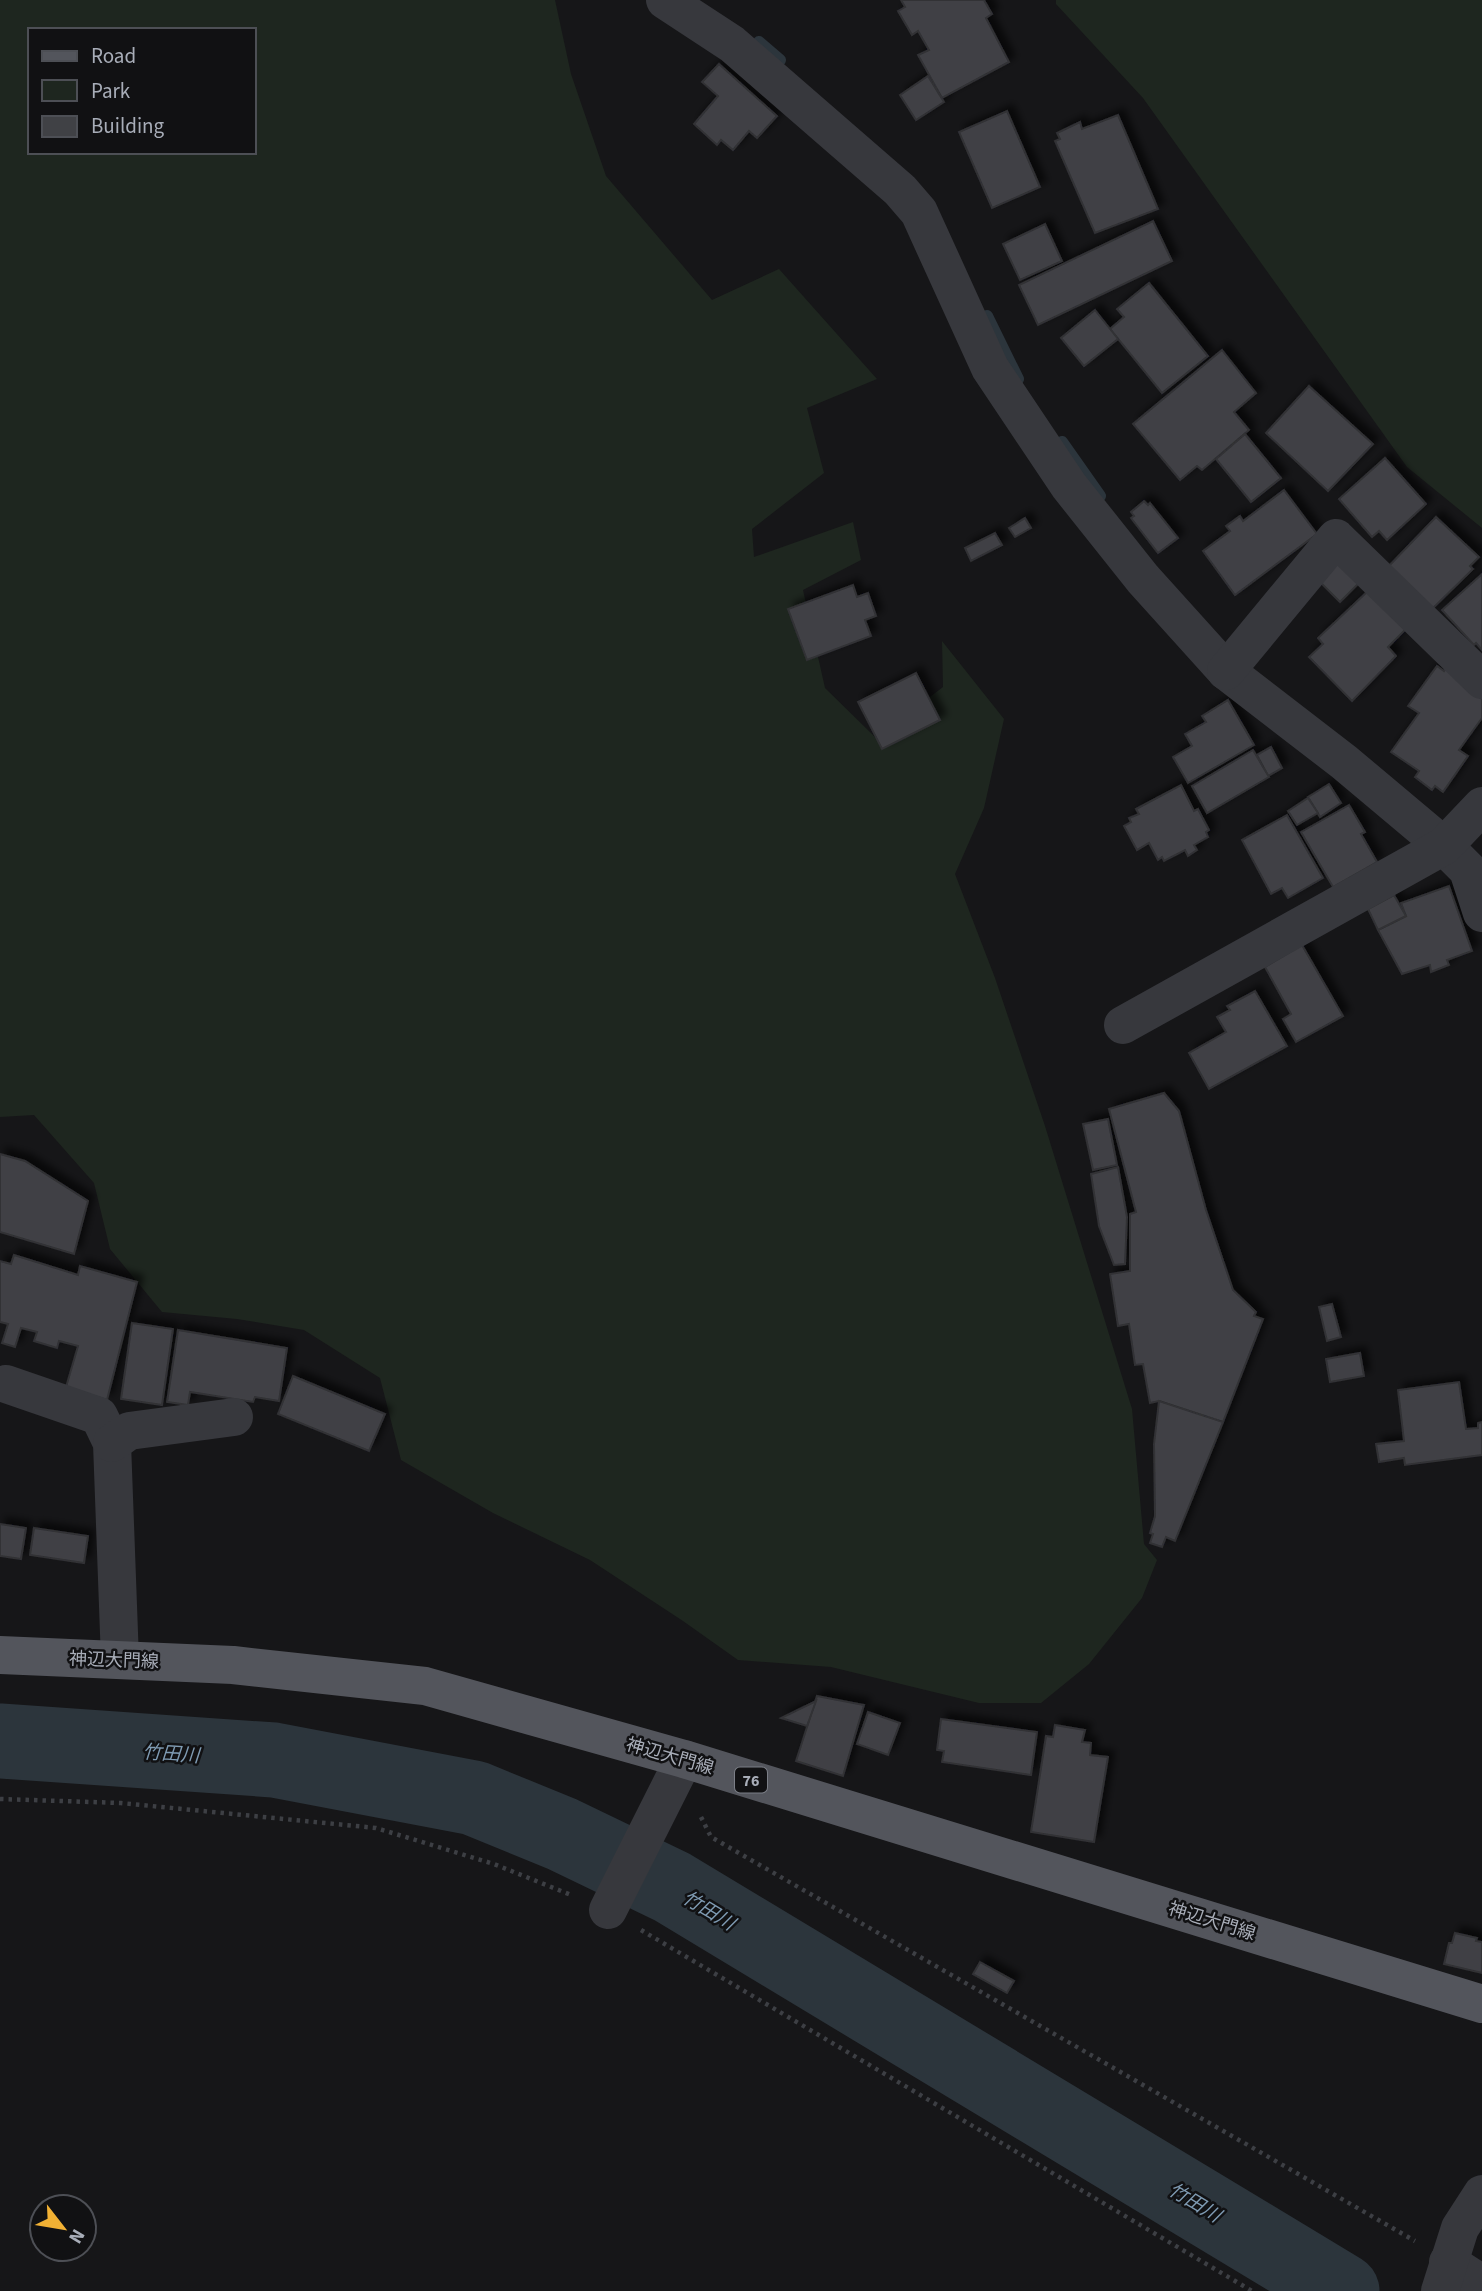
<svg xmlns="http://www.w3.org/2000/svg" width="1482" height="2291" font-family="'Source Sans 3','Noto Sans JP',sans-serif">
<style>
.green{fill:#1e261f;fill-rule:evenodd}
.lines{fill:none;stroke-linecap:round;stroke-linejoin:round}
.stream{stroke:#2c353c;stroke-width:12}
.river{stroke:#2c353c;stroke-width:75}
.building{fill:#404145;stroke:#303034;stroke-width:2;filter:url(#shadow)}
.path{stroke:#3d3f44;stroke-width:4.5;stroke-dasharray:3.5 5;stroke-linecap:butt}
.minor{stroke:#37383d;stroke-width:38}
.major{stroke:#53555c;stroke-width:38}
.labels{text-anchor:middle;stroke-width:5;stroke-linejoin:round;paint-order:stroke}
.shield{fill:#111113;stroke:#7b7e86;stroke-width:2}
.shield-label{font-size:16px;font-weight:bold;fill:#a8adb8}
.street-label{font-size:18px;fill:#a8adb8;stroke:#111113}
.water-label{font-size:19px;font-style:italic;fill:#7f9bb3;stroke:#111113}
</style>
<defs>
<filter id="shadow"><feDropShadow dx="6" dy="-6" stdDeviation="3.5" flood-color="#0009"/></filter>
</defs>
<rect width="100%" height="100%" fill="#161618"/>
<g class="green">
<path d="M 0,0 L 555,0 L 571,74 L 606,176 L 712,300 L 779,269 L 877,379 L 807,408 L 824,473 L 752,529 L 754,557 L 853,522 L 861,560 L 803,590 L 825,688 L 876,738 L 943,687 L 942,641 L 1004,719 L 984,808 L 955,874 L 995,978 L 1045,1126 L 1132,1409 L 1144,1544 L 1157,1560 L 1142,1598 L 1089,1664 L 1041,1703 L 979,1703 L 831,1667 L 738,1660 L 683,1621 L 590,1560 L 493,1513 L 401,1460 L 380,1378 L 304,1330 L 237,1319 L 162,1312 L 110,1249 L 94,1183 L 34,1115 L 0,1117 ZM 30,30 L 254,30 L 254,152 L 30,152 Z"/>
<polygon points="1056,0 1482,0 1482,528 1407,467 1143,98 1056,4"/>
</g>
<g class="lines">
<g class="stream">
<polyline points="759,42 780,60"/>
<polyline points="987,316 1018,379"/>
<polyline points="1062,442 1100,496"/>
</g>
<polyline class="river" points="0,1741 274,1760 474,1798 562,1834 672,1887 1342,2291"/>
</g>
<g class="building">
<polygon points="901,0 984,0 992,14 986,18 1009,62 942,98 918,55 929,50 918,31 912,35 898,11 905,7"/>
<polygon points="719,64 777,116 757,138 749,131 733,150 721,140 717,145 694,124 718,96 702,82"/>
<polygon points="928,76 944,102 916,120 900,95"/>
<polygon points="1007,111 1040,187 992,208 959,132"/>
<polygon points="1118,115 1158,209 1095,233 1055,141 1060,139 1057,133 1080,122 1082,129"/>
<polygon points="1153,221 1172,261 1038,325 1019,285"/>
<polygon points="1045,224 1062,261 1020,280 1003,244"/>
<polygon points="1149,283 1208,356 1162,393 1110,329 1124,317 1117,309"/>
<polygon points="1095,310 1118,339 1084,366 1061,338"/>
<polygon points="1222,350 1256,393 1234,412 1249,430 1202,470 1197,466 1180,480 1133,424"/>
<polygon points="1309,386 1373,444 1328,491 1266,433"/>
<polygon points="1245,434 1281,478 1251,502 1216,459"/>
<polygon points="1385,458 1426,504 1387,540 1379,531 1372,537 1339,499"/>
<polygon points="1284,490 1317,534 1235,595 1203,551 1230,531 1226,526 1240,516 1243,521"/>
<polygon points="1144,501 1148,505 1150,503 1178,538 1158,553 1131,518 1134,516 1131,512"/>
<polygon points="1436,517 1479,557 1470,566 1473,569 1429,612 1385,570"/>
<polygon points="1025,518 1031,528 1015,537 1009,528"/>
<polygon points="995,533 1002,545 971,561 965,548"/>
<polygon points="1343,557 1364,578 1340,602 1319,581"/>
<polygon points="1482,574 1482,650 1476,643 1474,645 1442,610"/>
<polygon points="853,585 857,597 868,593 876,616 865,620 871,636 807,660 788,609"/>
<polygon points="1368,591 1406,629 1388,647 1396,656 1352,701 1309,657 1323,644 1318,638"/>
<polygon points="1448,664 1462,685 1482,699 1482,718 1459,750 1468,756 1443,792 1435,786 1432,790 1415,777 1419,771 1391,752 1419,713 1408,706 1437,666 1444,671"/>
<polygon points="916,673 940,720 882,749 858,702"/>
<polygon points="1228,700 1254,745 1188,783 1173,757 1192,746 1185,734 1206,722 1202,716"/>
<polygon points="1271,747 1282,768 1268,776 1257,755"/>
<polygon points="1253,750 1269,777 1207,813 1192,786"/>
<polygon points="1329,784 1341,803 1320,817 1308,797"/>
<polygon points="1181,785 1194,811 1198,809 1209,830 1206,832 1208,837 1194,845 1197,850 1188,856 1185,850 1164,861 1162,857 1158,860 1149,843 1137,850 1124,826 1131,822 1129,818 1139,814 1136,809"/>
<polygon points="1308,798 1318,813 1297,825 1288,811"/>
<polygon points="1349,805 1365,832 1361,834 1377,862 1333,887 1301,832"/>
<polygon points="1287,815 1323,878 1288,898 1282,888 1271,894 1242,840"/>
<polygon points="1449,886 1472,951 1447,960 1449,965 1431,972 1430,965 1402,974 1378,930 1406,916 1401,903"/>
<polygon points="1394,895 1406,916 1378,930 1368,909"/>
<polygon points="1302,945 1343,1016 1296,1042 1283,1019 1291,1014 1265,967"/>
<polygon points="1255,991 1287,1046 1209,1089 1189,1053 1226,1032 1217,1017 1230,1010 1227,1006"/>
<polygon points="1164,1093 1179,1111 1206,1210 1233,1290 1256,1312 1254,1316 1263,1319 1223,1422 1159,1401 1150,1403 1143,1364 1135,1365 1129,1324 1118,1326 1110,1274 1130,1271 1130,1214 1136,1212 1109,1109"/>
<polygon points="1108,1119 1117,1165 1093,1170 1083,1124"/>
<polygon points="0,1154 25,1161 88,1201 74,1254 0,1232"/>
<polygon points="1118,1167 1127,1217 1125,1264 1114,1265 1099,1226 1091,1174"/>
<polygon points="14,1255 78,1275 80,1266 137,1282 107,1400 66,1387 78,1346 59,1341 57,1348 34,1341 37,1332 21,1328 15,1347 2,1343 8,1324 0,1322 0,1261 11,1264"/>
<polygon points="1332,1304 1341,1337 1327,1341 1319,1307"/>
<polygon points="132,1323 173,1329 162,1405 121,1399"/>
<polygon points="178,1330 287,1348 279,1401 255,1397 253,1402 190,1392 188,1405 167,1402"/>
<polygon points="1360,1353 1364,1376 1330,1382 1326,1359"/>
<polygon points="293,1376 385,1414 369,1451 278,1414"/>
<polygon points="1459,1382 1466,1429 1478,1428 1478,1423 1482,1422 1482,1455 1405,1465 1404,1458 1379,1462 1376,1444 1404,1441 1398,1390"/>
<polygon points="1159,1401 1223,1422 1175,1541 1166,1537 1162,1547 1150,1543 1153,1534 1150,1533 1155,1516 1154,1444"/>
<polygon points="0,1524 26,1528 21,1559 0,1556"/>
<polygon points="34,1528 88,1536 84,1563 30,1555"/>
<polygon points="817,1696 864,1705 843,1776 796,1761"/>
<polygon points="816,1701 807,1726 781,1718"/>
<polygon points="868,1712 900,1723 888,1755 857,1744"/>
<polygon points="941,1719 1037,1732 1031,1775 942,1762 944,1751 937,1750"/>
<polygon points="1055,1725 1085,1730 1082,1742 1091,1743 1090,1755 1108,1757 1094,1842 1031,1832 1046,1736 1053,1737"/>
<polygon points="1455,1933 1477,1938 1476,1941 1482,1942 1482,1973 1444,1964 1449,1943 1452,1943"/>
<polygon points="980,1962 1014,1981 1007,1993 973,1974"/>
</g>
<g class="lines">
<g class="path">
<polyline points="0,1799 121,1803 376,1828 494,1864 571,1895"/>
<polyline points="701,1817 711,1837 1415,2241"/>
<polyline points="641,1930 1252,2291"/>
</g>
<g class="minor">
<polyline points="665,0 732,44 900,190 919,212 990,368 1069,486 1143,579 1226,671 1344,762 1444,846 1468,870 1482,913"/>
<polyline points="1226,671 1336,538 1482,680"/>
<polyline points="1123,1025 1444,846 1482,806"/>
<polyline points="6,1384 99,1416 112,1443 120,1660"/>
<polyline points="112,1443 129,1431 234,1417"/>
<polyline points="608,1910 684,1759"/>
<polyline points="1448,2262 1482,2284"/>
<polyline points="1440,2291 1460,2228 1482,2194"/>
</g>
<polyline class="major" points="0,1655 233,1665 425,1686 684,1759 1482,2004"/>
</g>
<g class="labels">
<rect class="shield" x="735" y="1767.5" width="32" height="25" rx="5"/>
<g class="shield-label">
<text x="751" y="1786">76</text>
</g>
<g class="street-label">
<text transform="translate(114 1660) rotate(2)" y="6">神辺大門線</text>
<text transform="translate(670 1756) rotate(16)" y="6">神辺大門線</text>
<text transform="translate(1212 1921) rotate(17)" y="6">神辺大門線</text>
</g>
<g class="water-label">
<text transform="translate(171 1753) rotate(4)" y="7">竹田川</text>
<text transform="translate(709 1910) rotate(31)" y="7">竹田川</text>
<text transform="translate(1195 2202) rotate(31)" y="7">竹田川</text>
</g>
</g>
<rect x="28" y="28" width="228" height="126" fill="#111113" stroke="#4d4f55" stroke-width="2"/>
<rect x="42" y="51" width="35" height="10" fill="#53555c" stroke="#4d4f55" stroke-width="2"/>
<text x="91" y="63" font-size="21" fill="#a8adb8">Road</text>
<rect x="42" y="80" width="35" height="21" fill="#1e261f" stroke="#4d4f55" stroke-width="2"/>
<text x="91" y="98" font-size="21" fill="#a8adb8">Park</text>
<rect x="42" y="116" width="35" height="21" fill="#404145" stroke="#4d4f55" stroke-width="2"/>
<text x="91" y="133" font-size="21" fill="#a8adb8">Building</text>
<g transform="translate(63 2228) rotate(121)"><circle r="33" fill="#111113" stroke="#4d4f55" stroke-width="2"/>
<path d="M0-5L12 26L0 18L-12 26Z" fill="#f2b134"/>
<text y="-10" font-size="19" font-weight="bold" text-anchor="middle" fill="#a8adb8">N</text>
</g>
</svg>
